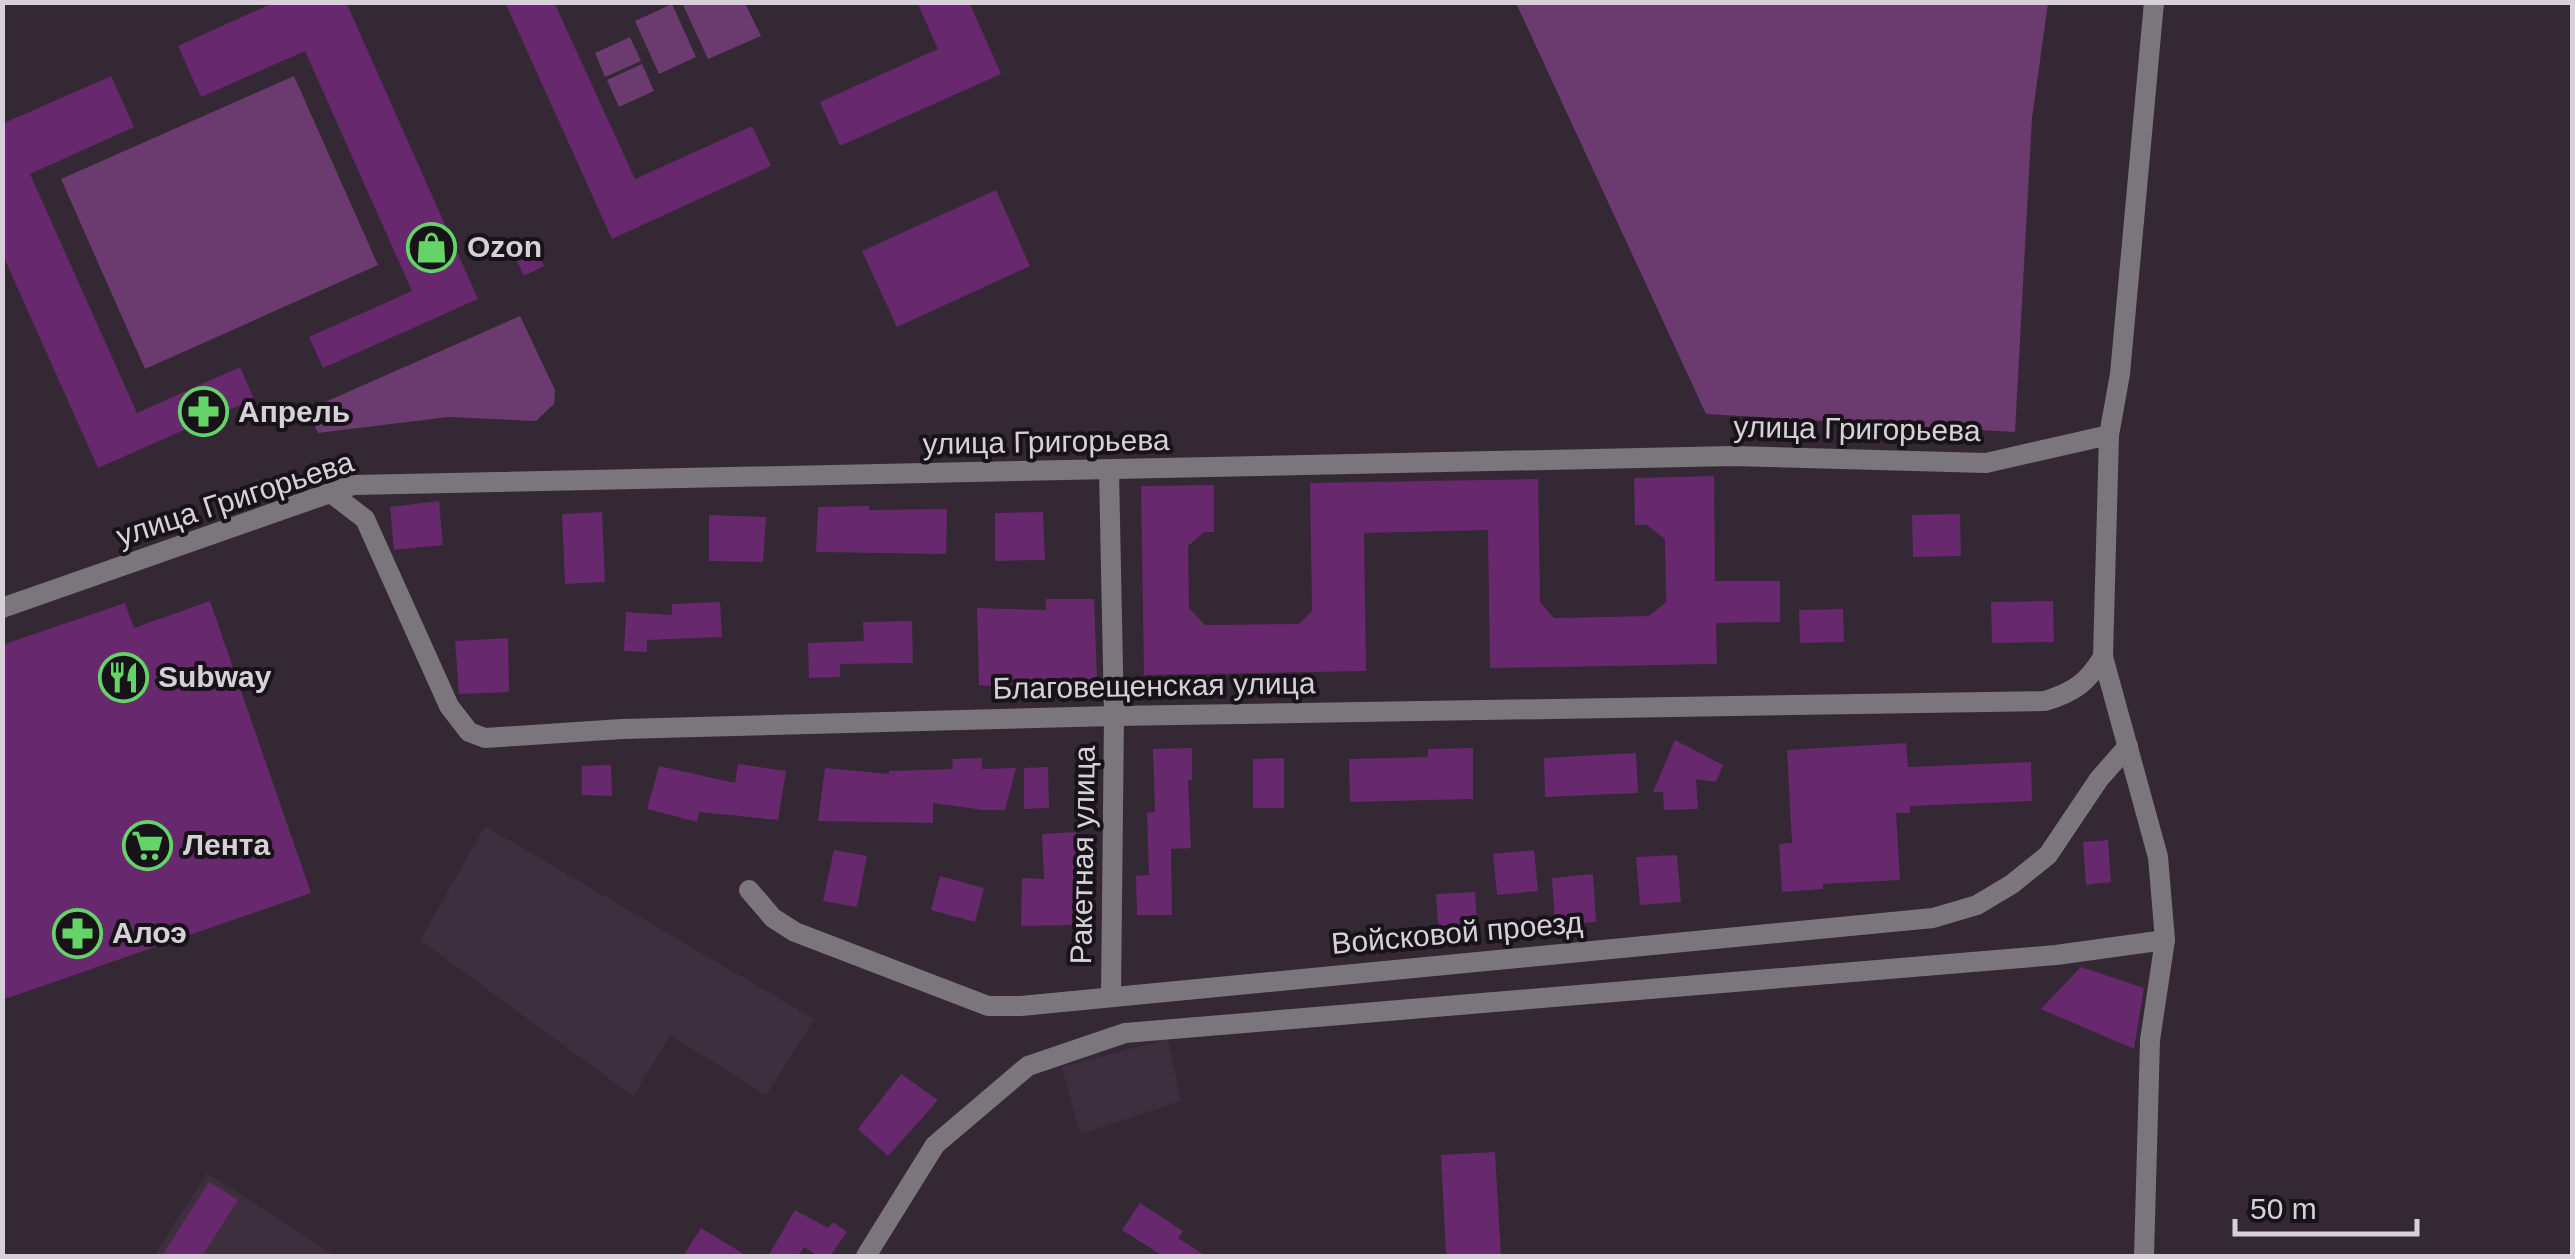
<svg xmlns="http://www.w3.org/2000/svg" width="2575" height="1259" font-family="Helvetica,sans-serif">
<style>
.built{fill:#3e2f3f}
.green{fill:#6b3a6f}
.building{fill:#67286d}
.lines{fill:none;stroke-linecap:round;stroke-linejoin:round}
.street{stroke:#7b767b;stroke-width:20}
.labels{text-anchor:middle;stroke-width:8;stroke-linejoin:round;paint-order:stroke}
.poi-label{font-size:30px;font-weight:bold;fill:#d7d0d8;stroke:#181318;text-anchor:start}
.street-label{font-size:30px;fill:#d7d0d8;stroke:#181318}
</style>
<rect width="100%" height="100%" fill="#332833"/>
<g class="built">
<polygon points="485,826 814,1019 766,1096 671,1035 633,1096 420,940"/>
<polygon points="1168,1039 1181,1101 1080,1134 1062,1067"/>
<polygon points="207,1173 336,1256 154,1256"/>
</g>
<g class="green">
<polygon points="697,2 745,3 761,36 708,59 683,5"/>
<polygon points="1516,3 2048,3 2032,118 2015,432 1706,414"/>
<polygon points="672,4 696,57 659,74 635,21"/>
<polygon points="630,37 641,61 605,77 595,53"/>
<polygon points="642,64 654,91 619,107 607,80"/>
<polygon points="294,76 378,265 145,369 61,179"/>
<polygon points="520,316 555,390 554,404 536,421 448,417 318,433 307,410"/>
</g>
<g class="building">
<polygon points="275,2 346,2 478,299 323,368 309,337 412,291 305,51 201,97 178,46"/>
<polygon points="505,2 554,2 635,179 752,126 771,166 612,239"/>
<polygon points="917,2 969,2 1001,74 840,146 820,102 938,49"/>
<polygon points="111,76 134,127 30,174 137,413 240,367 254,399 98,468 2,253 2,124"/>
<polygon points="996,190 1030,266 897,327 862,251"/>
<polygon points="532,239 544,266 524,276 511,249"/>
<polygon points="1714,476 1715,581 1780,581 1780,622 1716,623 1717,664 1490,668 1488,530 1364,533 1366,671 1144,675 1141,486 1214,485 1214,532 1204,532 1188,546 1189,608 1205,625 1299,624 1312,611 1310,483 1538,479 1540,602 1554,618 1649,616 1666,602 1665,539 1647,525 1635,525 1634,478"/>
<polygon points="439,501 443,545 394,550 390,507"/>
<polygon points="869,506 869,510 947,509 946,554 816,552 818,507"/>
<polygon points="602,512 605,582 565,584 562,514"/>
<polygon points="1043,512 1045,560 995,561 995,513"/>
<polygon points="1960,514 1961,556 1913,557 1912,515"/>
<polygon points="709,515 766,517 763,562 709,561"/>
<polygon points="1046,599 1094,599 1097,679 1023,680 1023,689 979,685 977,608 1046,610"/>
<polygon points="210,601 311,893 2,1000 2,645 125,603 134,628"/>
<polygon points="2053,601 2054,642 1992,643 1991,602"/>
<polygon points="720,602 722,637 647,640 647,652 624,651 626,612 672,615 672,604"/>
<polygon points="1843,609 1844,642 1800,643 1799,610"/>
<polygon points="912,621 913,663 840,664 840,677 809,678 808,643 864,641 863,622"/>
<polygon points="508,638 509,692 459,694 455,641"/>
<polygon points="1675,740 1723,765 1716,782 1696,779 1698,809 1664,810 1663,792 1653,792"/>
<polygon points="1906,743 1908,767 2031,762 2032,801 1910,806 1910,813 1896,813 1900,880 1823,884 1823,889 1782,892 1779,844 1792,843 1787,750"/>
<polygon points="1192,748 1192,780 1188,781 1191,848 1171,849 1172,915 1137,915 1136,876 1149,875 1147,813 1155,812 1153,749"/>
<polygon points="1473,748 1473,799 1350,802 1349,759 1428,757 1428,749"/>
<polygon points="1636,753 1638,793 1545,797 1544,758"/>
<polygon points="982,758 982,769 1016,768 1005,810 983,810 933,803 933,823 818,821 825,768 889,774 889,771 953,769 952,759"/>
<polygon points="1284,758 1284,808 1253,808 1253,759"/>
<polygon points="738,764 786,771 778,820 699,812 697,822 647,809 659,766 735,783"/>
<polygon points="611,765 612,796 582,795 582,766"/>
<polygon points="1048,767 1049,808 1024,809 1024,768"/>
<polygon points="1076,832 1076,925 1021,926 1022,878 1044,879 1042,834"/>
<polygon points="2108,840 2111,882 2086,885 2083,842"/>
<polygon points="834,850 867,856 857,907 823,901"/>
<polygon points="1534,850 1538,891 1497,895 1493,854"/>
<polygon points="1677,855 1681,902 1640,905 1636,857"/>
<polygon points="1593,874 1596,922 1555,925 1552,878"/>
<polygon points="940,876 984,888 975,922 931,910"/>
<polygon points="1475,892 1477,924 1438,926 1436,894"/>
<polygon points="2081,967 2144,988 2134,1049 2041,1009"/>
<polygon points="901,1074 938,1100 888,1156 858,1129"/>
<polygon points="1495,1152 1501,1256 1446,1256 1441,1155"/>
<polygon points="209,1182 238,1200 202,1256 162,1256"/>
<polygon points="1140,1203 1183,1231 1178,1238 1206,1256 1163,1256 1122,1230"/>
<polygon points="795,1210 828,1228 833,1222 847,1232 830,1256 818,1256 804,1247 798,1256 768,1256"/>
<polygon points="701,1228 747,1256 683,1256"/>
</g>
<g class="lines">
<g class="street">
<polyline points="1109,471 1114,716 1111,996"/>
<path d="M 331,493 L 365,519 L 449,706 L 469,732 L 485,738 L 622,729 L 1114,716 L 2045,701 C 2074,692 2087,683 2103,657"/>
<polyline points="2,608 353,485 1733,456 1986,463 2109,435"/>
<polyline points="749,890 773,918 795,932 988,1006 1021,1006 1933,918 1977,905 2012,884 2048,855 2099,779 2128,746"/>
<polyline points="866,1256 935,1145 1028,1066 1125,1033 2056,955 2165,940"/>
<polyline points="2144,1256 2150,1040 2165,940 2158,857 2103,657 2109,435 2120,374 2154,2"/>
</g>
</g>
<defs>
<symbol id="shop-ring" viewBox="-11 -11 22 22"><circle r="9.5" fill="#181318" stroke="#64d468" stroke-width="1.5"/><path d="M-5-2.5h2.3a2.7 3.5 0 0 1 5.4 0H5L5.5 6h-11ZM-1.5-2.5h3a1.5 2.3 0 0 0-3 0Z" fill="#64d468"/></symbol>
<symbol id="pharmacy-ring" viewBox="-11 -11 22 22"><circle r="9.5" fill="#181318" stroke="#64d468" stroke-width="1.5"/><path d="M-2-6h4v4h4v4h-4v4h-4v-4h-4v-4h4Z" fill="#64d468"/></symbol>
<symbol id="restaurant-ring" viewBox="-11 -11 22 22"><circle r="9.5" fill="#181318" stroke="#64d468" stroke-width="1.5"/><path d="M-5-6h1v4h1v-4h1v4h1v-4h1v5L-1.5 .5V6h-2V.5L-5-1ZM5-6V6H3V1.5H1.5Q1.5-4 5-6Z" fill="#64d468"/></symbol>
<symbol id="supermarket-ring" viewBox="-11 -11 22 22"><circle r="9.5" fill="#181318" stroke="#64d468" stroke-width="1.5"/><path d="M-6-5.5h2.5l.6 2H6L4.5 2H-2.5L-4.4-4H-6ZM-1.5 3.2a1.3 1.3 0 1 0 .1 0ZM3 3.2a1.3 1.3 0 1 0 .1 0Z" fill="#64d468"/></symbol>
</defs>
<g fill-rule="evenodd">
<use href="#shop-ring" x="404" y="220" width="55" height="55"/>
<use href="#pharmacy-ring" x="176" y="384" width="55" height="55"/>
<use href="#restaurant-ring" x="96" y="650" width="55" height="55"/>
<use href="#supermarket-ring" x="120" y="818" width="55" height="55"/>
<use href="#pharmacy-ring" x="50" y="906" width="55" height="55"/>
</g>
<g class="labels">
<g class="poi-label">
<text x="467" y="257">Ozon</text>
<text x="238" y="422">Апрель</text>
<text x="158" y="687">Subway</text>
<text x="183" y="855">Лента</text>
<text x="112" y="943">Алоэ</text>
</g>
<g class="street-label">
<text transform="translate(1857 429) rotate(1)" y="10">улица Григорьева</text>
<text transform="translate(1046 442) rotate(-1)" y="10">улица Григорьева</text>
<text transform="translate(235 499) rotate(-18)" y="10">улица Григорьева</text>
<text transform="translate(1154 686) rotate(-1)" y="10">Благовещенская улица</text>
<text transform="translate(1083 855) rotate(-89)" y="10">Ракетная улица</text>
<text transform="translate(1457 933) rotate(-5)" y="10">Войсковой проезд</text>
</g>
</g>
<rect width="2575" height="1259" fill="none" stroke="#d7d0d8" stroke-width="10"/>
<path d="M2235 1219v15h182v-15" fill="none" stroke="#d7d0d8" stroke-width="5"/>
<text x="2250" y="1219" font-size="30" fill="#d7d0d8" stroke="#181318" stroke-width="8" paint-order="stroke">50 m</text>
</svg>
